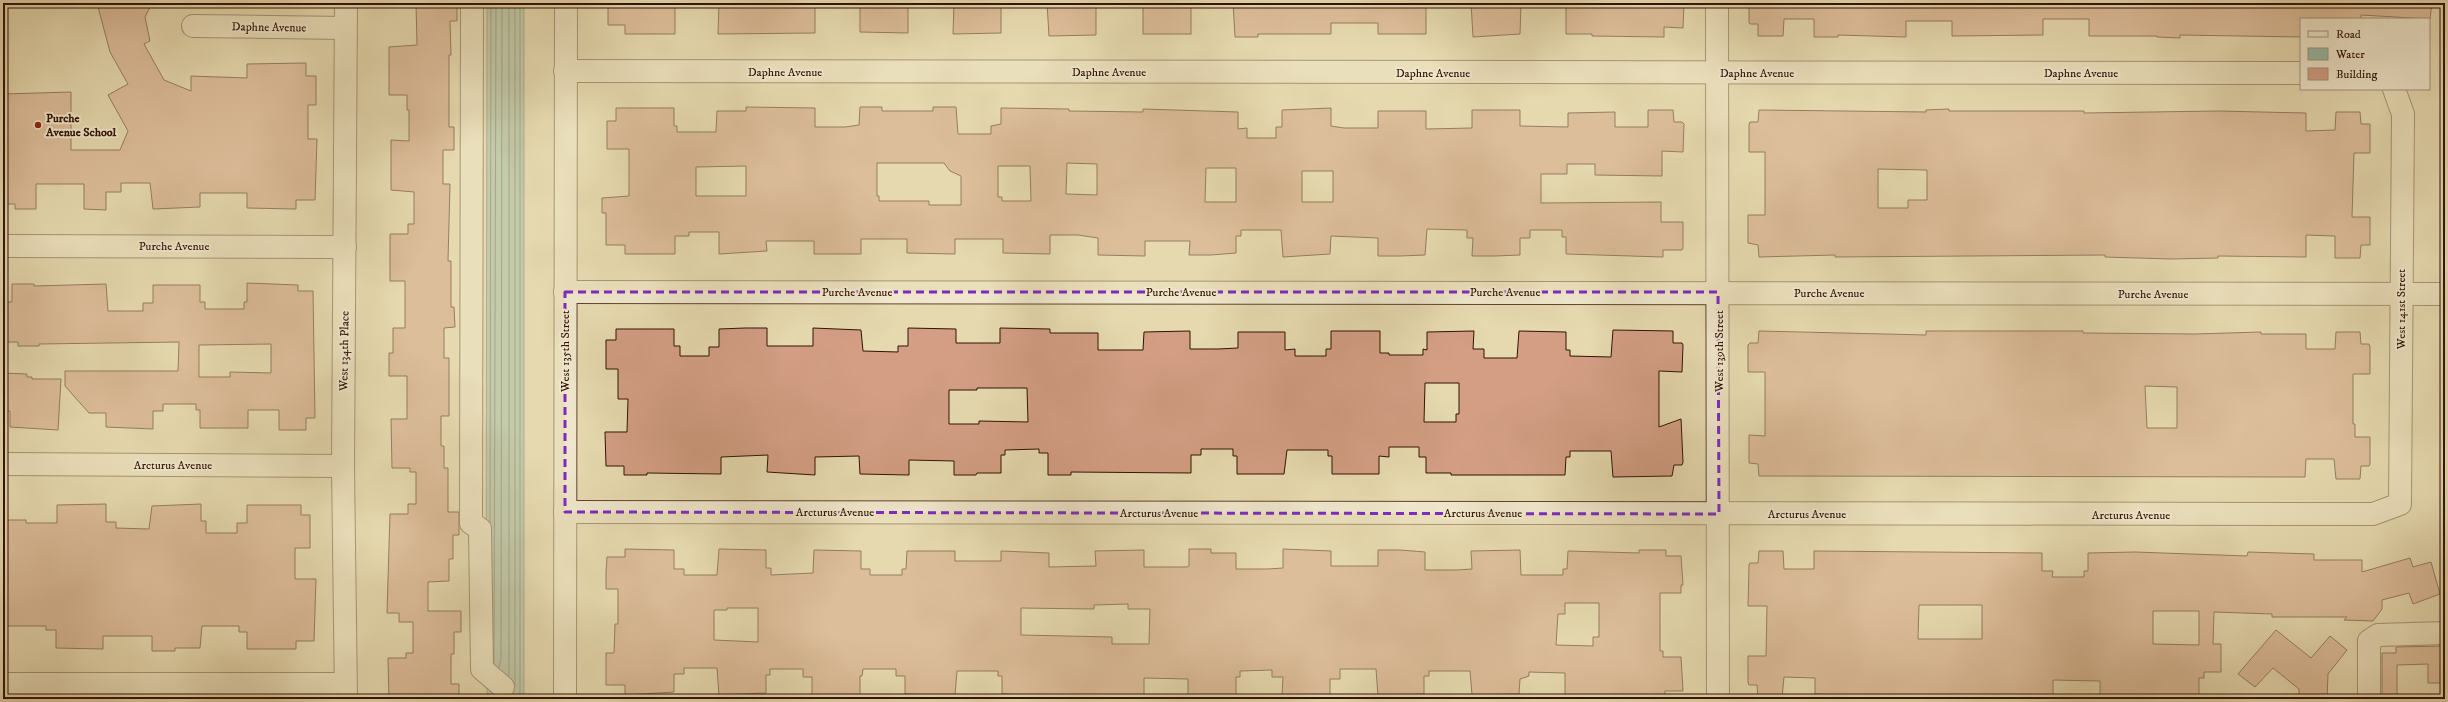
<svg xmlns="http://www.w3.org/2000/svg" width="2448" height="702" font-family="'IM FELL DW Pica',serif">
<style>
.water{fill:#97bba6;stroke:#6e7765}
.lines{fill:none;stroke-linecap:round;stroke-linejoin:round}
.shore{stroke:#646654;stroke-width:1}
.building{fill:#d39e84;stroke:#311203;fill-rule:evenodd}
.minor-casing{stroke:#5e442e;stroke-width:24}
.minor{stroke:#efe6cb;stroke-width:22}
.marked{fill:none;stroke:#7b2cbf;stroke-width:3;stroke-dasharray:8 5;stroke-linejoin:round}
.poi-dot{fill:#8f2418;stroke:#efe6cb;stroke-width:1.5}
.labels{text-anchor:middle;stroke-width:4;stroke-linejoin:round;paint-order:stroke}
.street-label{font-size:12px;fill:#311203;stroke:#efe6cb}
.poi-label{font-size:12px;font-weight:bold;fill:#311203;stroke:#efe6cb;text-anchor:start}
</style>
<rect width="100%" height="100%" fill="#e6d9af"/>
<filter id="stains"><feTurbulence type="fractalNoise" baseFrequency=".005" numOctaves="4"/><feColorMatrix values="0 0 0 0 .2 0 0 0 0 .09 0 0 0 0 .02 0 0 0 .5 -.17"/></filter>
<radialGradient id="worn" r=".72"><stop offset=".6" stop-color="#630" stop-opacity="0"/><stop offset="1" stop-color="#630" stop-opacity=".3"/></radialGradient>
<polygon class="water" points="487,3 524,3 524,699 487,699 487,688 474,677 486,660"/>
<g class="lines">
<g class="shore">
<polyline points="490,523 491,3"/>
<polyline points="494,663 496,3"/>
<polyline points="499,667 501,659 502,3"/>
<polyline points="509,676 509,3"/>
<polyline points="515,686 515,3"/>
<polyline points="520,699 520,3"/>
</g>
</g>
<g class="building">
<polygon points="97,3 152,3 145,17 150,41 144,44 164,80 191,91 191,76 247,78 247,64 306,63 306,76 316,76 316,105 308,105 308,139 317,139 315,200 296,200 296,209 247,208 247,193 200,193 200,207 153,209 150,183 121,183 121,192 106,192 106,210 84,209 84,184 36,184 36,209 15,209 15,204 3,204 3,94 71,92 71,150 120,150 128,131 108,95 128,84 110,52"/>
<polygon points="416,3 457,3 457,21 450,21 451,55 449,55 449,127 454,127 454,150 443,150 443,184 450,184 448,261 451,261 451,307 454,307 455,327 444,328 444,358 449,358 449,416 441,416 441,446 444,446 444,468 448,468 448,512 459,512 459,535 453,535 453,559 449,559 449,581 428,582 428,611 461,611 461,632 454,632 454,654 451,654 451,684 459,684 459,699 389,699 388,658 406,658 406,653 413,653 413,622 399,622 399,613 387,613 390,514 408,514 408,504 416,504 416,472 410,472 410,468 392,468 391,419 407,419 407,376 389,376 389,353 393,353 393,328 405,328 405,281 390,281 390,234 408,234 408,224 414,224 414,192 391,190 391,140 409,141 409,110 407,110 407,95 389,95 389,47 417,45"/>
<polygon points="608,3 675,3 675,34 625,34 625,25 608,25"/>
<polygon points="719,3 815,3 815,33 718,34"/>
<polygon points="860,3 908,3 908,33 860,32"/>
<polygon points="954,3 1001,3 1001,33 953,34"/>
<polygon points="1047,3 1096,3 1096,35 1049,36"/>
<rect x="1143" y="3" width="48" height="31"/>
<polygon points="1233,3 1426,3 1426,34 1378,34 1378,23 1331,23 1331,34 1258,34 1258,37 1235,37"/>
<polygon points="1471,3 1521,3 1520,34 1473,37"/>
<polygon points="1566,3 1684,3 1683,28 1664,27 1664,37 1592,36 1592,34 1566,34"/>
<polygon points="1749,3 2432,3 2430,19 2361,15 2361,19 2301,19 2301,37 2180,35 2180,38 2157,37 2157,36 2089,36 2089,19 2043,19 2043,35 1952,36 1952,21 1906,21 1906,37 1838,35 1838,37 1814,37 1814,19 1784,19 1783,36 1758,36 1758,24 1750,24 1749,22"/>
<path d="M 746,107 L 815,108 L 815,127 L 845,127 L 859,125 L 860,107 L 882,107 L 882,111 L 933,111 L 933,107 L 956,107 L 958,134 L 991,134 L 991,126 L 1001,124 L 1001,108 L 1069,109 L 1069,111 L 1143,112 L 1143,109 L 1238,112 L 1238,129 L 1247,128 L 1247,138 L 1276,138 L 1276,127 L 1282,127 L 1282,110 L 1331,108 L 1331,126 L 1344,128 L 1378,128 L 1378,111 L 1426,111 L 1426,129 L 1472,128 L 1472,110 L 1520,110 L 1520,126 L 1568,127 L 1568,113 L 1615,112 L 1615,127 L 1648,127 L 1648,110 L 1673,110 L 1674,122 L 1682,122 L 1684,124 L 1683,152 L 1662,151 L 1662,176 L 1595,175 L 1595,164 L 1567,164 L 1567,174 L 1541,174 L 1541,203 L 1661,202 L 1661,222 L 1683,222 L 1683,248 L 1682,250 L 1663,250 L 1663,257 L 1566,254 L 1566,237 L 1562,237 L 1562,230 L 1530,230 L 1530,238 L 1520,238 L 1520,255 L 1495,256 L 1472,256 L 1473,238 L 1467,238 L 1467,230 L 1427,229 L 1425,255 L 1400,256 L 1378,256 L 1378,238 L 1331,236 L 1330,254 L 1283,257 L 1281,230 L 1241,230 L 1241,236 L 1236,236 L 1236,253 L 1211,255 L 1189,255 L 1190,241 L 1145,241 L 1145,256 L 1098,255 L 1098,238 L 1078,235 L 1050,235 L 1050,254 L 1003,253 L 1003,239 L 955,239 L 955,254 L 907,253 L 907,239 L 861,239 L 861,254 L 814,254 L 814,241 L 766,241 L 767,251 L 719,254 L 719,232 L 689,232 L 689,236 L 675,236 L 675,254 L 625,254 L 625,245 L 606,245 L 606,213 L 602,213 L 602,198 L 629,196 L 629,149 L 607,149 L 607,121 L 616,121 L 616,108 L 674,108 L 674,126 L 677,126 L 677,132 L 716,132 L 717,111 L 746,111 ZM 877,163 L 944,163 L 950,171 L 961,176 L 961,205 L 929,205 L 929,201 L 879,201 L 879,196 L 877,196 ZM 1067,163 L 1097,164 L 1097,195 L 1066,194 ZM 746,166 L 746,196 L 696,196 L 696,167 ZM 998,166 L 1030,166 L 1031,201 L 1002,201 L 1002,197 L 998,197 ZM 1206,168 L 1236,168 L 1236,202 L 1205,202 ZM 1302,171 L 1333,171 L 1333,202 L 1302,202 Z"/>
<path d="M 1949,109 L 1949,111 L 2084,111 L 2084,113 L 2218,111 L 2306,113 L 2306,131 L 2335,130 L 2336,112 L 2360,112 L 2361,124 L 2370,124 L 2370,153 L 2354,153 L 2352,217 L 2370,217 L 2370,245 L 2361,245 L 2360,258 L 2335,258 L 2335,236 L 2306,235 L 2306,257 L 2218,256 L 2218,258 L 2171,259 L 2105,257 L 2105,255 L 1835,257 L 1835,255 L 1759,257 L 1758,245 L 1748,243 L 1748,215 L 1765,215 L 1765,152 L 1749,152 L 1749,125 L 1750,122 L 1758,122 L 1759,110 L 1926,112 L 1926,110 ZM 1878,169 L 1927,170 L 1927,200 L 1908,200 L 1908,208 L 1878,208 Z"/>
<path d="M 247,283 L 298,285 L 298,291 L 313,291 L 315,418 L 306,418 L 306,430 L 279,430 L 279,410 L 248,410 L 248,428 L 200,428 L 200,410 L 196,410 L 196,404 L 163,404 L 163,411 L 153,411 L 153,429 L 106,427 L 106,413 L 89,413 L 65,386 L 65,371 L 178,371 L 179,342 L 39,344 L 39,346 L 18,346 L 18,342 L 3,342 L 3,302 L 12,302 L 12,284 L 34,284 L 34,286 L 106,284 L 108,311 L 143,311 L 143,303 L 153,303 L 153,285 L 200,285 L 200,302 L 205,302 L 205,309 L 244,309 L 244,302 L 247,302 ZM 271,344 L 271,373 L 230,372 L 230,377 L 199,377 L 199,345 Z"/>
<path d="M 745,328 L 767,328 L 767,346 L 813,346 L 813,328 L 861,330 L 863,351 L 898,352 L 898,346 L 908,346 L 908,328 L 956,329 L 956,343 L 1000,343 L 1000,328 L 1050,329 L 1050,333 L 1098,333 L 1098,350 L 1143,350 L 1144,332 L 1190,331 L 1190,349 L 1218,349 L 1238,348 L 1238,332 L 1285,332 L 1285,350 L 1295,349 L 1295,356 L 1326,356 L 1326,349 L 1331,349 L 1331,331 L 1380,331 L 1380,353 L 1389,353 L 1389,355 L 1423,355 L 1423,349 L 1427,350 L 1427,332 L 1474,331 L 1473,349 L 1484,349 L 1484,358 L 1517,358 L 1519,331 L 1566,332 L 1566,350 L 1570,350 L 1570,356 L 1611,357 L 1613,330 L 1673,331 L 1673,343 L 1682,343 L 1683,345 L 1682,372 L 1659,371 L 1659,427 L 1681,419 L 1683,462 L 1682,465 L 1674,465 L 1672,476 L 1613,477 L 1611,451 L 1570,451 L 1570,457 L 1566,457 L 1565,475 L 1451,475 L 1451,473 L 1426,473 L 1426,457 L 1419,457 L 1419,447 L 1389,447 L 1389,457 L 1379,456 L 1379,474 L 1332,474 L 1332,456 L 1328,456 L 1328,450 L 1287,450 L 1284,474 L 1237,474 L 1237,456 L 1233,456 L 1233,449 L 1201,449 L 1201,455 L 1191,455 L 1191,473 L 1071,472 L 1071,475 L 1048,475 L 1048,453 L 1039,453 L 1039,449 L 1005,450 L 1005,455 L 1001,455 L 1001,473 L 977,473 L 976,475 L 954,475 L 954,461 L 909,460 L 909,475 L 860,474 L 859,456 L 815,457 L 815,475 L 767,472 L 768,455 L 721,457 L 721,474 L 647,473 L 647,475 L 624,475 L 624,466 L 606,466 L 605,432 L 627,432 L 628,399 L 618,399 L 618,369 L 606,369 L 606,340 L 616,340 L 616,329 L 674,329 L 674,346 L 680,346 L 680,356 L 709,356 L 709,347 L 719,347 L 719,329 ZM 1425,383 L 1459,383 L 1459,414 L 1456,414 L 1456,422 L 1424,422 ZM 977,388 L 1027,388 L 1028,422 L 979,421 L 979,424 L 949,424 L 949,390 L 977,390 Z"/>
<path d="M 1759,331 L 1926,335 L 1926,331 L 2083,331 L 2083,333 L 2195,334 L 2261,332 L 2261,334 L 2306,334 L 2306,349 L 2335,349 L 2336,332 L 2360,332 L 2361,344 L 2369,344 L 2370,347 L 2370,374 L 2353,374 L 2353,424 L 2355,424 L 2355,437 L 2370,437 L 2370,464 L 2369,466 L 2361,466 L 2360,479 L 2336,479 L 2334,459 L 2306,459 L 2305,477 L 1759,476 L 1758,464 L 1749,463 L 1749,435 L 1765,436 L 1765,372 L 1748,372 L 1748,345 L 1750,343 L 1758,343 ZM 2145,386 L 2177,387 L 2177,428 L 2147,428 Z"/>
<polygon points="3,373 27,374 27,377 32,377 32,379 61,379 58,430 10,427 10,411 3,411"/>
<polygon points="106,504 106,522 116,522 116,528 149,529 152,506 201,504 201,521 206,521 206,533 237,533 237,523 247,523 247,505 301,505 301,515 310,515 310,548 295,548 295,579 316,579 314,641 296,641 296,649 247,649 247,632 239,632 239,626 202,626 200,648 175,648 175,651 152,651 152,636 103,636 103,649 56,648 56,630 46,630 46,626 3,626 3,520 26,520 26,523 57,523 57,505"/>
<path d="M 625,549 L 674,550 L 674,569 L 684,569 L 684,575 L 717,575 L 719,549 L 766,550 L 766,568 L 771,568 L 771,575 L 813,573 L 814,550 L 861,551 L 861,569 L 870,569 L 870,575 L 902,575 L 902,569 L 906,569 L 907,551 L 955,551 L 955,561 L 1001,561 L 1001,551 L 1049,553 L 1049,567 L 1096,566 L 1095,551 L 1144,550 L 1144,567 L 1187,567 L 1189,566 L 1189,549 L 1211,549 L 1211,553 L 1236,553 L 1236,569 L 1268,569 L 1283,568 L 1283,549 L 1331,551 L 1331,566 L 1378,566 L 1378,550 L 1400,550 L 1425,552 L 1425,570 L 1457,570 L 1472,569 L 1471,551 L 1520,550 L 1521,575 L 1563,575 L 1563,569 L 1567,569 L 1568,551 L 1639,553 L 1639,550 L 1666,550 L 1666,556 L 1681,556 L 1683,585 L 1681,585 L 1681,593 L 1660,593 L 1660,651 L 1663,651 L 1663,657 L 1681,657 L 1683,691 L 1665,691 L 1665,697 L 1565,695 L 1565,673 L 1529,672 L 1529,676 L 1520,679 L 1519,694 L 1472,695 L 1470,671 L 1429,671 L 1429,676 L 1424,676 L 1424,694 L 1378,696 L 1376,669 L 1340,669 L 1340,679 L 1330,679 L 1330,697 L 1282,695 L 1283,677 L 1272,677 L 1272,670 L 1240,671 L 1240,677 L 1236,677 L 1236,695 L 1188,697 L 1188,679 L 1144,678 L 1144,696 L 1048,696 L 1002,694 L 1002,676 L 998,676 L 998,671 L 957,671 L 955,695 L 933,695 L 905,694 L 905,676 L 896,676 L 896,669 L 863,669 L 862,676 L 860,676 L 860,695 L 812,696 L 812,677 L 803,677 L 803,669 L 770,669 L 770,675 L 766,675 L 766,693 L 719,695 L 717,668 L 684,668 L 684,674 L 674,674 L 674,692 L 625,695 L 625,685 L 606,685 L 606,653 L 614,653 L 615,624 L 618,624 L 618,589 L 606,589 L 606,572 L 607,557 L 625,557 ZM 1565,603 L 1599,603 L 1599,637 L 1593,637 L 1593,646 L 1556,645 L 1558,614 L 1565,614 ZM 1128,604 L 1128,609 L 1150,609 L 1149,644 L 1112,644 L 1112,637 L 1021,635 L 1021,608 L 1094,609 L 1094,605 ZM 727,608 L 758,608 L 758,642 L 714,640 L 714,610 L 727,610 Z"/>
<path d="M 1759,551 L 1783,551 L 1784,569 L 1814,569 L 1814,551 L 2042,553 L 2042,571 L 2053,571 L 2052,577 L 2084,577 L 2084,571 L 2088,571 L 2088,553 L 2135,552 L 2247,556 L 2248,552 L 2314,554 L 2314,560 L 2362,560 L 2362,572 L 2410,558 L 2413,567 L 2431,562 L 2440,594 L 2413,604 L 2409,593 L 2382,600 L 2382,609 L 2373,621 L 2344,620 L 2347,617 L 2272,617 L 2272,614 L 2214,612 L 2213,644 L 2221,644 L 2221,672 L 2204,672 L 2204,678 L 2199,678 L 2199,697 L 2100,699 L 2100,681 L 2053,680 L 2053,696 L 1841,697 L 1841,695 L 1815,694 L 1815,678 L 1784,677 L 1782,698 L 1758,698 L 1757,685 L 1749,685 L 1748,682 L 1748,656 L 1766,656 L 1767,606 L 1748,606 L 1749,565 L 1750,563 L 1758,563 ZM 1919,605 L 1982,605 L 1982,639 L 1918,639 ZM 2153,611 L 2199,611 L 2199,645 L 2153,644 Z"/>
<polygon points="2276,630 2311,658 2330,636 2347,650 2328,674 2327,699 2299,699 2299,689 2273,668 2255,687 2238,674"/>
<polygon points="2445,646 2445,681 2443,683 2428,683 2428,664 2397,665 2397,699 2382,699 2382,653 2396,653 2396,647"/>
</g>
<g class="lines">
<defs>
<g id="minor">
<polyline points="346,3 343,466 346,699"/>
<polyline points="472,3 471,523 480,529 482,669 503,687"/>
<polyline points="1717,3 1718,699"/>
<polyline points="193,26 345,28"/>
<polyline points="565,71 2301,73"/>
<polyline points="3,246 345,247"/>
<polyline points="565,292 2445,294"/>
<polyline points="3,464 343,466"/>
<polyline points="565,512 2373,514 2400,504 2403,114 2394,89"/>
<polyline points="3,684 345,684"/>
<polyline points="565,699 566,3"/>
<polyline points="2369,699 2369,641 2378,635 2445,633"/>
</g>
</defs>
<use href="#minor" class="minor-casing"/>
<use href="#minor" class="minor"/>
</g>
<path d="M0 0H2448V702H0ZM 565,292 L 1718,292 L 1719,514 L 565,512 Z" fill="#e6d9af" fill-opacity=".55" fill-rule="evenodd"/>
<path class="marked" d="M 565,292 L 1718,292 L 1719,514 L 565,512 Z"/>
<circle class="poi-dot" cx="38" cy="125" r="4"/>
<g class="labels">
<g class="street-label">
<text transform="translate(269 27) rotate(1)" y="4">Daphne Avenue</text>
<text x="785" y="76">Daphne Avenue</text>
<text x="1109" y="76">Daphne Avenue</text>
<text x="1433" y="77">Daphne Avenue</text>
<text x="1757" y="77">Daphne Avenue</text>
<text x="2081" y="77">Daphne Avenue</text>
<text x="174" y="250">Purche Avenue</text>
<text x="857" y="296">Purche Avenue</text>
<text x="1181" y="296">Purche Avenue</text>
<text x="1505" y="296">Purche Avenue</text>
<text x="1829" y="297">Purche Avenue</text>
<text x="2153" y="298">Purche Avenue</text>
<text transform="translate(2401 309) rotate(-90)" y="4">West 141st Street</text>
<text transform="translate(344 351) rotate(-89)" y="4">West 134th Place</text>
<text transform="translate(565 351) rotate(-90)" y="4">West 135th Street</text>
<text transform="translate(1719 351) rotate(-90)" y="4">West 139th Street</text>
<text x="173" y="469">Arcturus Avenue</text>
<text x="835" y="516">Arcturus Avenue</text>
<text x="1159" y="517">Arcturus Avenue</text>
<text x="1483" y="517">Arcturus Avenue</text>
<text x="1807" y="518">Arcturus Avenue</text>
<text x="2131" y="519">Arcturus Avenue</text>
</g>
<g class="poi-label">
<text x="46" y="122">Purche<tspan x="46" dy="14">Avenue School</tspan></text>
</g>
</g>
<rect width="2448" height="702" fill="none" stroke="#e6d9af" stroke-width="16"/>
<rect x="4" y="4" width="2440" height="694" fill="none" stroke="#311203" stroke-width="2"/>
<rect x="8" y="8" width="2432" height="686" fill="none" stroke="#311203"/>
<rect x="2300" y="18" width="130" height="72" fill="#efe6cb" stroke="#a3917b"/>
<rect x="2308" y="31" width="20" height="6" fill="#efe6cb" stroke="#a3917b"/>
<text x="2336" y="38" font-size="12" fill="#311203">Road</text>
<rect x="2308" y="48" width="20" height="12" fill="#97bba6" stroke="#a3917b"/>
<text x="2336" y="58" font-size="12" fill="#311203">Water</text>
<rect x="2308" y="68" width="20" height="12" fill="#d39e84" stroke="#a3917b"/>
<text x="2336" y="78" font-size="12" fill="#311203">Building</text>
<rect width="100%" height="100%" filter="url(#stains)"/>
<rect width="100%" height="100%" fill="url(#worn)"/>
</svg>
